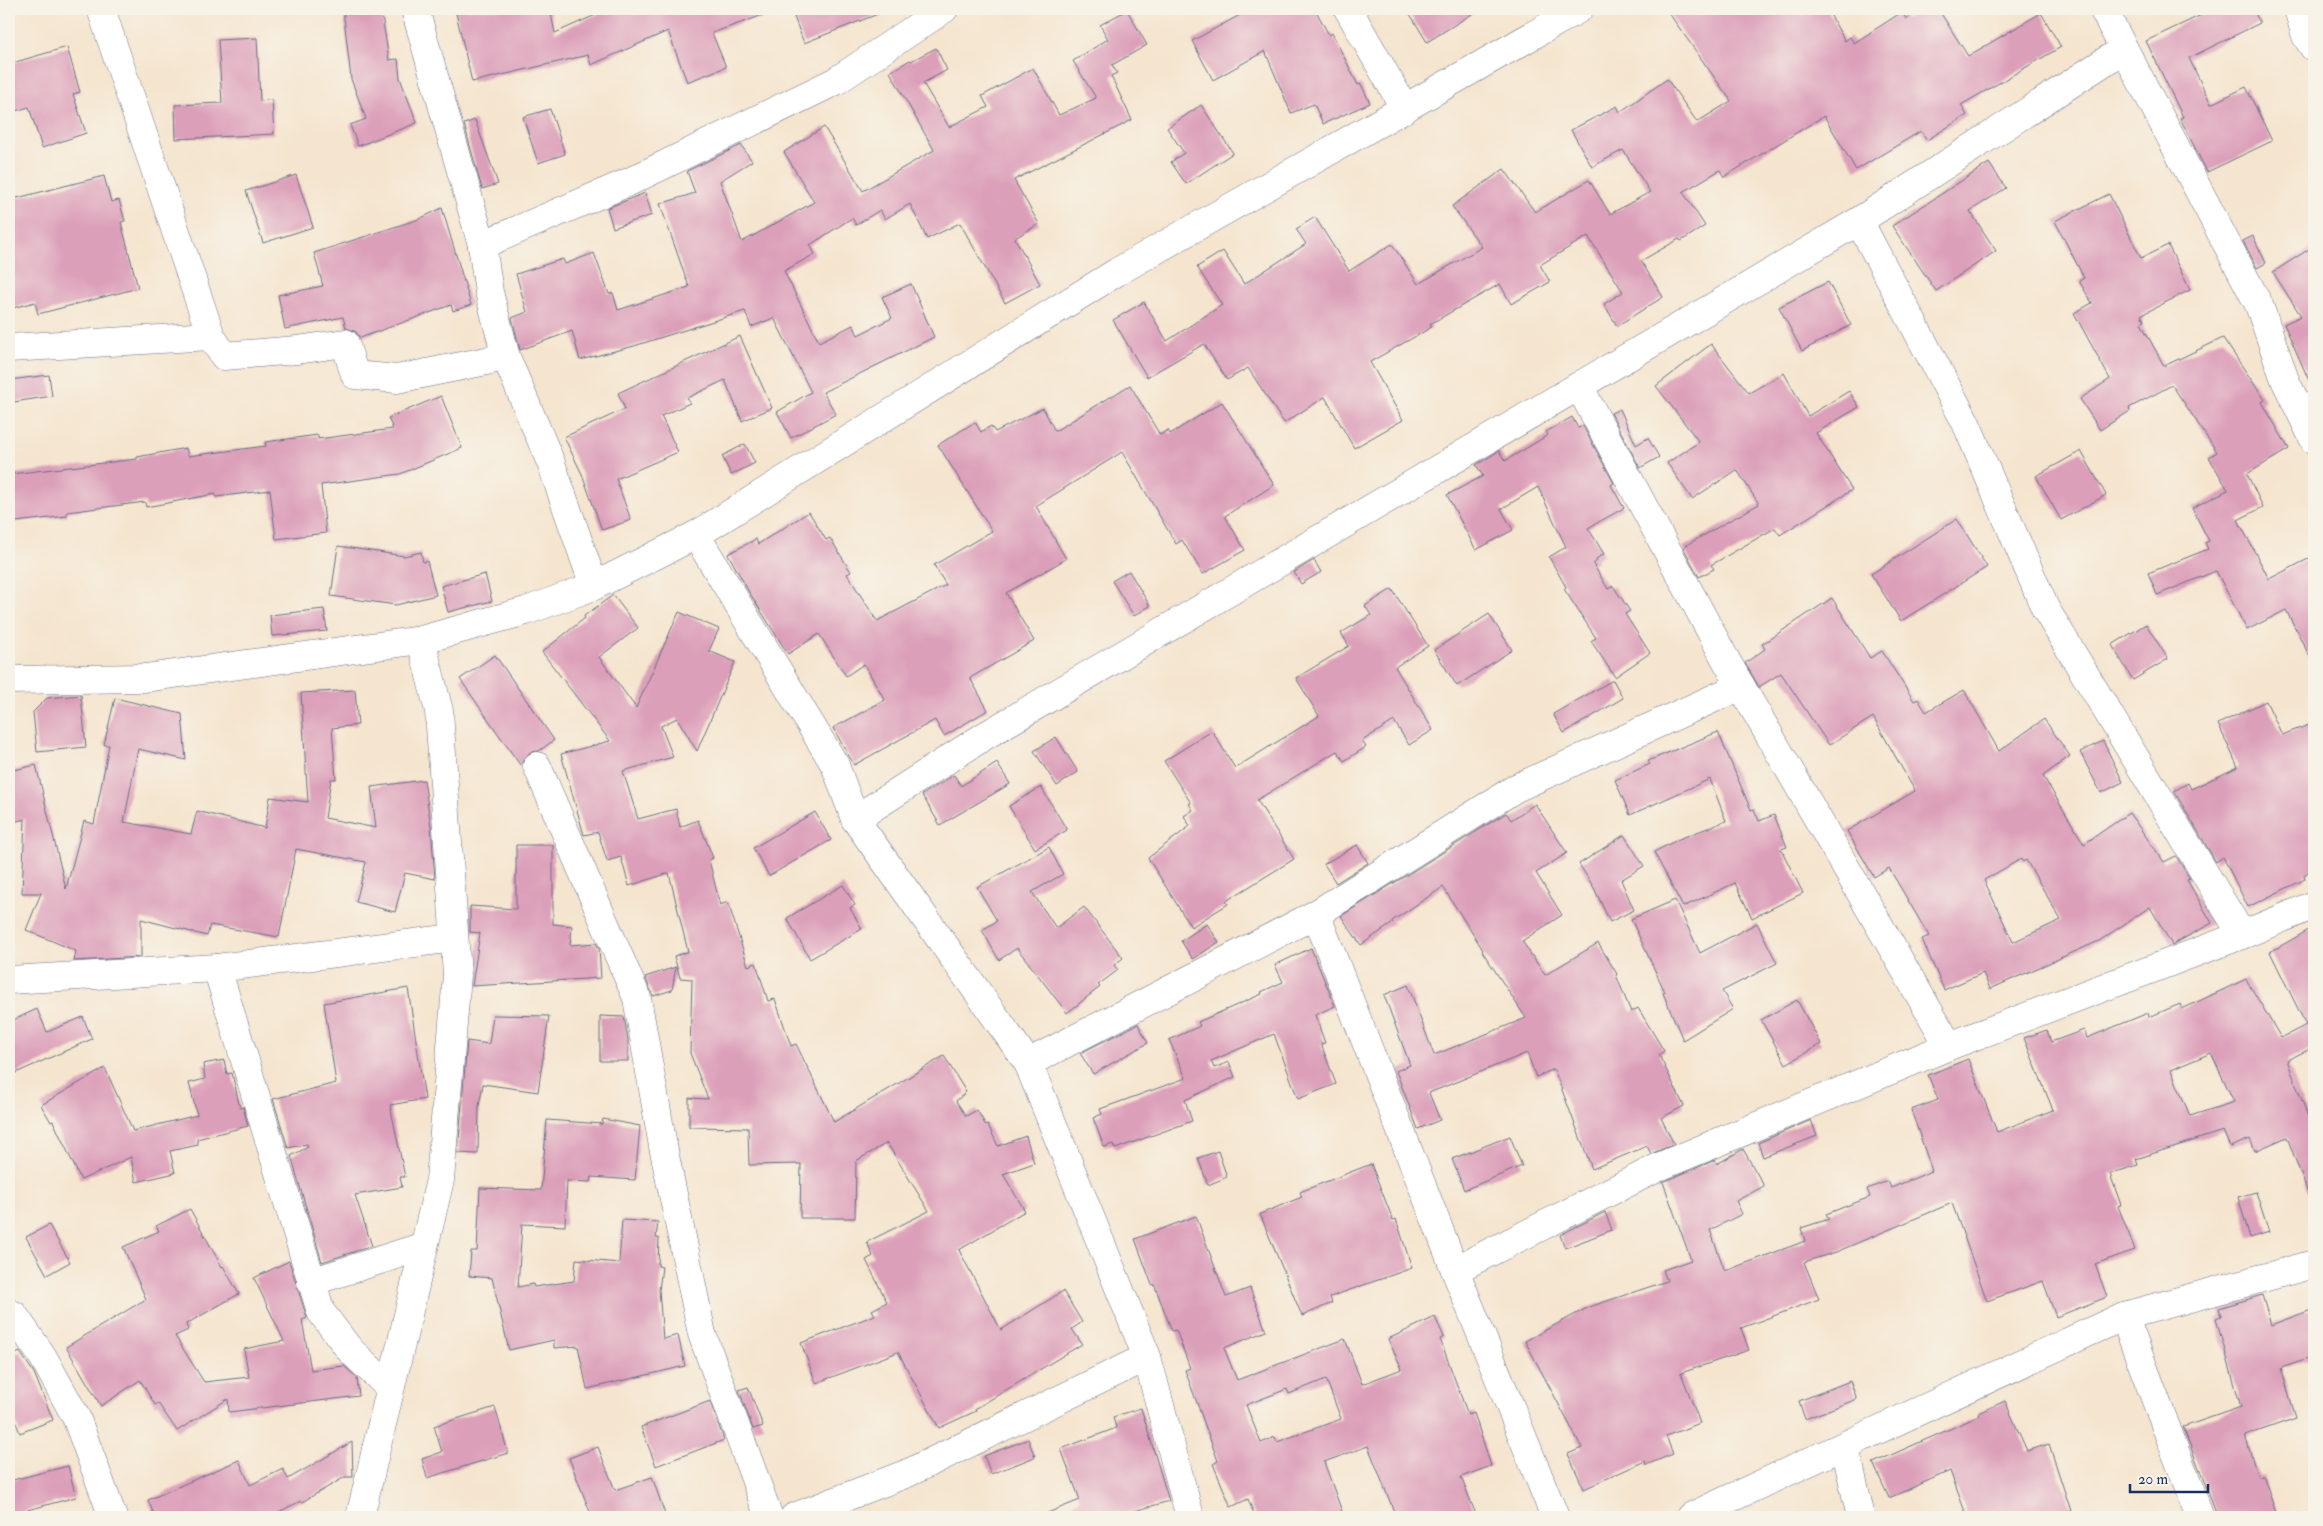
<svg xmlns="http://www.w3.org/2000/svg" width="2323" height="1526" font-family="'IM FELL Double Pica',serif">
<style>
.building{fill:#dc9fb9;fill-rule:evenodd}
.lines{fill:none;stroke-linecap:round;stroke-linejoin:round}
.minor-casing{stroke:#676f86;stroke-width:29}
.minor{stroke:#fff;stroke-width:28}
</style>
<rect width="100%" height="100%" fill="#f7f3e8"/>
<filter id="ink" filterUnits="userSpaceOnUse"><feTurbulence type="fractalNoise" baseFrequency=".02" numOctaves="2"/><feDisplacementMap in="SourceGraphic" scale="10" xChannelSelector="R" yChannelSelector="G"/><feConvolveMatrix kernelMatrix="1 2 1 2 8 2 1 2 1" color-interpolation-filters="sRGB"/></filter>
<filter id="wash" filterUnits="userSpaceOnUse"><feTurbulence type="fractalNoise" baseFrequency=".0096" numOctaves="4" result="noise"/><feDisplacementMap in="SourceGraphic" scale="20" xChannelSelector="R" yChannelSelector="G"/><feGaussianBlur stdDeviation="1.12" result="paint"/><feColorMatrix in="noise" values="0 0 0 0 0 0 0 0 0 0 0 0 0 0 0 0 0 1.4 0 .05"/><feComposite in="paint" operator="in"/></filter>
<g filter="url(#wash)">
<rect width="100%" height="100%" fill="#f5e5cf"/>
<g id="blocks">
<g class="building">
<polygon points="343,9 381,9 389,60 398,59 400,78 417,123 358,146 350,125 366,119 351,79"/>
<polygon points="455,9 550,9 555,33 609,9 772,9 772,12 712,33 726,67 687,82 668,31 591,65 588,55 472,82"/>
<polygon points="791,9 888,9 888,10 804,43"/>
<polygon points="1251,9 1315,9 1329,35 1332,33 1358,85 1361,84 1370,103 1323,124 1314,104 1291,113 1265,51 1213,80 1192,41"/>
<polygon points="1407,9 1480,9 1427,42"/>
<polygon points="1666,9 1827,9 1845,41 1850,37 1854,43 1902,12 1906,19 1922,9 1938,9 1968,56 2041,13 2061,47 1961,105 1967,115 1927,140 1921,131 1856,170 1824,116 1724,177 1720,170 1683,192 1705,226 1681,241 1679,239 1641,261 1663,297 1617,326 1604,304 1623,292 1588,236 1540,265 1550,282 1522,298 1511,304 1500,284 1430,324 1432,327 1370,362 1403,420 1354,448 1325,397 1284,423 1248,368 1227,380 1204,344 1147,377 1113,320 1144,302 1167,341 1222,305 1197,267 1223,251 1244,284 1306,244 1296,229 1315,217 1349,271 1392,244 1418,284 1482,247 1452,206 1504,169 1535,212 1589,180 1610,214 1650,192 1623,150 1592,167 1571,130 1617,106 1620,112 1667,79 1697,122 1731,101"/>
<polygon points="2214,9 2253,9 2260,23 2189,58 2211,104 2246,87 2272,141 2207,172 2180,118 2183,117 2146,41"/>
<polygon points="1127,10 1147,45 1112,65 1117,73 1111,76 1132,120 1014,180 1039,224 1015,238 1040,284 1005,303 960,223 927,239 910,204 885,219 880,210 856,225 852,218 810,245 815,254 784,271 819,342 853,325 858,335 892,318 882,297 911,284 934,337 823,392 836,414 791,438 777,412 811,392 774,318 751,327 745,311 634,346 580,360 572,331 520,350 512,318 527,312 516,274 563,259 565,264 594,253 609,294 613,293 618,310 689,287 660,204 695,193 687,171 741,145 752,161 720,181 742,242 814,202 784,152 824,127 863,191 934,150 890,72 910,60 911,61 936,48 947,70 923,83 949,127 988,107 982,96 1033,68 1059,115 1096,98 1073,61 1108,39 1100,25"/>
<polygon points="257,38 260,101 272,100 274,134 176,139 175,105 222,103 218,40"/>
<polygon points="67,47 80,92 73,94 86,133 42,148 29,107 9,113 9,64"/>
<polygon points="1201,105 1233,153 1186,184 1171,162 1184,153 1167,128"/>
<polygon points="550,109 565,154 538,163 523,117"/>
<polygon points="475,120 498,184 482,189 464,124"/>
<polygon points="1989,163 2006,188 1970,211 1996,251 1936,291 1892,226"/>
<polygon points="296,175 313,227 263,243 246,191"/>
<polygon points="104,176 111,202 119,200 125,221 121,222 138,288 38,314 35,302 9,309 9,200"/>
<polygon points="645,193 652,215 613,228 607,208"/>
<polygon points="2109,194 2141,258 2168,245 2190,290 2141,315 2145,321 2141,323 2164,366 2223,338 2265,400 2262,402 2289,449 2247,474 2263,507 2238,520 2269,579 2314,556 2314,665 2286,610 2247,630 2216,571 2157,595 2148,573 2208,549 2205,543 2209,541 2192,508 2228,490 2209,457 2217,452 2172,385 2129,408 2130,411 2100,430 2080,399 2110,379 2074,313 2092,303 2079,281 2084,278 2055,221"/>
<polygon points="442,208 471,305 453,311 451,305 360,338 356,332 346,328 343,317 285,329 278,295 323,286 314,253 419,219"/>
<polygon points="2253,236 2266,263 2257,268 2243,241"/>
<polygon points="2314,246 2314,392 2284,324 2301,316 2273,272"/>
<polygon points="1828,282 1851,325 1802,351 1779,307"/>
<polygon points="740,336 772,408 742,421 725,380 687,398 690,403 661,416 678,452 616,479 631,520 602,530 582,474 564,437 625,409 618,393"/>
<polygon points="1711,344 1749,393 1784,373 1808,416 1849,391 1859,407 1816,433 1852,490 1780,535 1775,528 1711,565 1714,569 1699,577 1683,547 1759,504 1737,470 1692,499 1667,463 1699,442 1656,386"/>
<polygon points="49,375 52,396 14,402 10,380"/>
<polygon points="1130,385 1160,435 1168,430 1170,434 1222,402 1274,485 1225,516 1245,550 1203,574 1182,540 1176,544 1122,452 1036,506 1066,559 1006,593 1034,641 970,678 988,710 944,736 935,720 854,765 833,728 885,700 864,664 846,676 819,634 788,654 749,592 728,554 756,539 758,544 809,512 826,540 830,538 851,572 847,574 877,621 946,585 934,565 992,531 938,445 975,422 981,432 991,426 995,432 1043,408 1055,431"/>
<polygon points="441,396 462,448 400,474 321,485 326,533 276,539 270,490 216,497 215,494 146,507 145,502 67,512 67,516 16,522 11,474 137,459 137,457 186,448 188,456 266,446 265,442 318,435 318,439 393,429 388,418"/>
<polygon points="1620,409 1636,445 1648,438 1659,457 1640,468 1611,413"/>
<polygon points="1572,417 1578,428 1583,426 1614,483 1611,485 1624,508 1588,528 1604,554 1596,559 1597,561 1593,564 1608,589 1613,586 1630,611 1625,614 1650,653 1615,677 1591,641 1596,638 1564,589 1566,587 1549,557 1566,547 1538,487 1501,509 1513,530 1476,550 1447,495 1483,476 1476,465 1499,451 1505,461 1548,435 1546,432"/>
<polygon points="745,444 755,463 731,475 722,456"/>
<polygon points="2081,451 2106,495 2061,520 2036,476"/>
<polygon points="1957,519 1987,567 1901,621 1871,574"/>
<polygon points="338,546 404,556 421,552 423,562 427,561 436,595 396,605 331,596"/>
<polygon points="1314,560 1321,572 1301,584 1294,572"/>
<polygon points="1129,571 1150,606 1134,616 1112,581"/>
<polygon points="485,574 492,601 448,612 441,586"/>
<polygon points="1392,589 1428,646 1395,667 1433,730 1409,745 1394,721 1362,741 1366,747 1344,761 1337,751 1257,800 1294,859 1226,901 1228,904 1191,927 1148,858 1190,826 1184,816 1193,810 1189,804 1191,803 1164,761 1212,731 1235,768 1319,716 1296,678 1349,646 1341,633 1371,615 1365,606"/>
<polygon points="613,595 638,628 599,657 636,708 679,612 719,629 709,651 735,662 697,751 677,718 661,726 673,757 623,771 638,819 676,809 680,827 698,820 713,858 709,860 720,905 728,902 748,966 756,963 768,1001 775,999 791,1046 796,1044 834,1122 944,1056 966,1092 956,1101 966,1116 977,1110 986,1126 988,1125 998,1146 1026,1136 1034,1163 1003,1174 1025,1211 959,1250 1001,1330 1063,1291 1082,1322 1072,1329 1082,1344 975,1409 976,1411 939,1428 898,1352 816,1383 801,1343 875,1315 872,1310 887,1302 866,1260 873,1256 867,1242 929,1211 887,1143 856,1161 855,1218 800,1218 801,1164 749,1165 748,1128 689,1127 689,1098 708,1099 690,1053 692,979 680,978 674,956 688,952 669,873 629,886 621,857 607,861 598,832 584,835 561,754 610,741 542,652 585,618 584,616"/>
<path d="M 1832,598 L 1870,658 L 1882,651 L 1914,701 L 1918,699 L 1926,712 L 1964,690 L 1999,751 L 2044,719 L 2070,756 L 2043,776 L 2084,844 L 2129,813 L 2164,862 L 2176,856 L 2190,879 L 2187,880 L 2212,923 L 2172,945 L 2150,907 L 2099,941 L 1990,989 L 1983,973 L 1944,990 L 1922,939 L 1929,936 L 1889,868 L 1874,877 L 1847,831 L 1915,791 L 1873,717 L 1829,745 L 1781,673 L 1759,687 L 1745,663 L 1765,649 L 1762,644 ZM 2021,859 L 2023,862 L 2026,860 L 2061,920 L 2013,942 L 1984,880 Z"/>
<polygon points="324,609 327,631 272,636 270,615"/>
<polygon points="1489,614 1512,650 1457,686 1434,650"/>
<polygon points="2146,624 2168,659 2133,680 2112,645"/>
<polygon points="495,655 554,740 539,751 530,752 520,765 460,679"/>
<polygon points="1613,680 1623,698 1564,733 1553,714"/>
<polygon points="355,690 358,725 332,728 336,779 331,779 325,818 376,828 371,787 424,780 431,827 435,879 405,873 395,912 356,902 366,862 296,849 279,937 210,925 207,936 141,919 141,957 74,961 76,951 26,930 41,893 22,893 25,819 9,823 9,771 36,765 66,889 84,821 94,824 109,745 104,745 115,698 182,714 186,760 138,749 124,822 191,834 197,811 265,828 270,797 308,802 301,693"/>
<polygon points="81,695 86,747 37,752 33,712 47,698"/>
<polygon points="2266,701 2282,735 2314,723 2314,868 2304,875 2305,879 2248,907 2223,857 2216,862 2174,791 2188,783 2191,789 2238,767 2218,724"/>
<polygon points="1718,732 1751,810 1754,809 1759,821 1774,815 1787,847 1781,849 1803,893 1752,918 1735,883 1683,907 1654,852 1679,839 1726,821 1710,779 1630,815 1615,780 1650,764 1648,761"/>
<polygon points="1056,737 1078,772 1057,786 1034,751"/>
<polygon points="2103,741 2123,782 2101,793 2080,752"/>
<polygon points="997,763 1010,784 940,825 922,795 954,775 961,786"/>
<polygon points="1041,787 1067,830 1035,849 1009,806"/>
<polygon points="1535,804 1567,853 1536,873 1562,915 1522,941 1545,975 1598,943 1617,974 1616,975 1631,1012 1638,1008 1664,1051 1659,1055 1684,1106 1661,1118 1674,1144 1651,1154 1647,1146 1592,1169 1554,1069 1536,1077 1527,1053 1429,1093 1440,1120 1418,1129 1396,1071 1410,1065 1384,995 1408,985 1434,1055 1526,1018 1482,951 1483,950 1443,887 1392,921 1393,923 1361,945 1341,916 1506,813 1511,820"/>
<polygon points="815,812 831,840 769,876 753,848"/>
<polygon points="1624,835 1644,866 1621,880 1634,910 1610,922 1594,888 1579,864"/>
<polygon points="516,845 553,845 553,924 572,926 570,945 596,943 599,949 601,978 472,986 480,933 470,932 470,906 516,909"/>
<polygon points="1357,845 1368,863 1336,883 1324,864"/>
<polygon points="1049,847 1063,874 1032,892 1056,928 1084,907 1123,958 1114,965 1118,970 1098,985 1100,987 1067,1013 1017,948 999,960 982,930 997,921 977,887"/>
<polygon points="843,885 855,905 850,908 862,929 810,959 787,918"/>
<polygon points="1675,900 1700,953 1757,923 1777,963 1722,991 1733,1009 1683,1040 1663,993 1665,992 1631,919"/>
<polygon points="1207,924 1219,942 1193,959 1181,941"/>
<path d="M 2314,927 L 2314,1047 L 2287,1060 L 2314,1133 L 2314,1203 L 2312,1204 L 2287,1137 L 2255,1151 L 2250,1139 L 2230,1147 L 2223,1131 L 2136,1159 L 2138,1165 L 2110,1174 L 2121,1205 L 2118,1206 L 2135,1250 L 2095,1264 L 2107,1297 L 2056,1317 L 2043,1281 L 1987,1301 L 1952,1203 L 1836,1252 L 1804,1262 L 1819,1299 L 1741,1328 L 1749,1350 L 1681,1373 L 1700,1423 L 1666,1436 L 1673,1454 L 1646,1465 L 1645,1461 L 1584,1489 L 1568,1454 L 1582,1448 L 1525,1341 L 1589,1307 L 1667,1281 L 1663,1270 L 1691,1260 L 1663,1182 L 1715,1160 L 1717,1164 L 1743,1149 L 1764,1186 L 1736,1201 L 1742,1214 L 1710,1230 L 1725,1271 L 1805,1241 L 1801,1228 L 1829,1219 L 1826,1214 L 1870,1197 L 1867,1189 L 1888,1181 L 1891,1188 L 1932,1171 L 1911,1110 L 1938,1100 L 1928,1075 L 1968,1059 L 1997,1132 L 2053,1110 L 2024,1038 L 2047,1030 L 2051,1042 L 2084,1030 L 2087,1038 L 2148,1013 L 2149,1017 L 2180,1004 L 2182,1009 L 2246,979 L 2281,1038 L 2306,1025 L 2270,952 ZM 2211,1053 L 2234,1102 L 2190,1116 L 2171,1070 Z"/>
<polygon points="1311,948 1335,1006 1315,1015 1325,1043 1321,1044 1336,1084 1298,1099 1274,1034 1211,1061 1214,1068 1229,1062 1235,1077 1185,1100 1192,1121 1115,1149 1113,1144 1104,1147 1093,1118 1102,1114 1100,1109 1186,1078 1169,1040 1200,1026 1198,1022 1262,994 1261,992 1283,982 1275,965"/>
<polygon points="676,967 672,990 653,996 645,977"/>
<polygon points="408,988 425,1099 390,1105 405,1177 400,1177 402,1187 355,1195 372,1246 322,1262 291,1156 308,1147 307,1144 288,1148 273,1099 336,1083 324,1003"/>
<polygon points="1797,1000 1821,1044 1786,1064 1761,1020"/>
<polygon points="37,1009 47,1032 83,1017 92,1039 9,1076 9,1022"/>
<polygon points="493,1015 549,1016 538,1092 483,1084 479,1106 478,1154 458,1153 467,1041 489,1044"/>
<polygon points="600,1016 624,1017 628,1040 628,1061 600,1061"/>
<polygon points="1138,1024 1148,1043 1093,1074 1080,1053"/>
<polygon points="224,1060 227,1074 232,1073 240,1108 243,1107 248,1126 197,1139 198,1145 170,1151 175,1173 136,1182 131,1157 81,1180 53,1121 51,1122 41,1105 105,1068 133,1131 197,1115 189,1083 205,1079 203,1064"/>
<polygon points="603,1119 640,1126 635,1180 591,1177 590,1182 567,1181 565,1226 522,1224 518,1287 533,1284 534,1287 574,1281 576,1259 619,1263 622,1220 658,1222 656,1238 659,1238 658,1266 662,1267 659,1290 663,1339 678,1335 685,1366 587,1389 578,1346 554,1348 554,1340 509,1350 492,1278 469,1276 471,1251 477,1251 480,1188 541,1190 547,1120 602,1124"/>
<polygon points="1811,1120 1817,1136 1763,1157 1758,1143"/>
<polygon points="1510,1136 1522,1166 1464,1190 1452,1159"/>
<polygon points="1218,1151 1227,1177 1208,1185 1198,1158"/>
<polygon points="1371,1164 1393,1220 1396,1219 1412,1268 1330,1297 1332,1303 1302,1316 1260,1214 1302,1197 1300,1192"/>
<polygon points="2256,1192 2269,1232 2250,1238 2238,1197"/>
<polygon points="190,1209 222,1267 223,1266 239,1294 186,1324 188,1330 175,1336 204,1382 249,1377 244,1349 284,1341 254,1278 289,1261 307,1318 302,1320 311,1370 344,1366 357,1378 359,1396 229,1412 228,1399 177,1431 158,1403 155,1405 140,1380 101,1406 66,1347 146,1299 123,1247 159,1231 156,1226"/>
<polygon points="1605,1212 1612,1230 1565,1248 1560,1235"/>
<path d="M 1196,1216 L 1226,1297 L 1250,1288 L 1266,1331 L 1224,1348 L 1237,1380 L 1345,1339 L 1362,1384 L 1402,1369 L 1388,1339 L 1435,1317 L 1444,1337 L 1440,1339 L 1468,1415 L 1474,1413 L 1491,1466 L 1461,1477 L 1477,1517 L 1396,1517 L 1368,1446 L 1324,1462 L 1344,1517 L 1255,1517 L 1248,1499 L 1231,1507 L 1213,1464 L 1218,1461 L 1185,1370 L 1190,1368 L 1176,1330 L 1172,1331 L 1154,1284 L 1152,1285 L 1135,1239 ZM 1326,1379 L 1341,1419 L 1277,1442 L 1275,1437 L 1261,1443 L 1246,1405 L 1287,1389 L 1289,1394 Z"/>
<polygon points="49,1225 70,1262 47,1275 26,1237"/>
<polygon points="2262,1295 2271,1325 2314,1309 2314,1357 2281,1368 2296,1418 2245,1436 2258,1476 2263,1475 2278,1517 2218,1517 2183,1427 2241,1407 2216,1319 2221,1317 2219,1308"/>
<polygon points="20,1352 34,1373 53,1420 20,1433 9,1405 9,1357"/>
<polygon points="1850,1381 1857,1399 1805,1419 1799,1401"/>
<polygon points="748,1387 763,1426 753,1429 739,1390"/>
<polygon points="710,1401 724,1440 656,1466 641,1427"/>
<polygon points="2005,1401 2027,1451 2049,1444 2071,1511 2052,1517 1967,1517 1950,1471 1889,1498 1873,1463 1979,1416 1978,1413"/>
<polygon points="495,1407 508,1453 427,1478 422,1459 442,1452 434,1426"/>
<polygon points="1141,1408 1169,1501 1114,1517 1040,1517 1040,1516 1080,1500 1061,1449 1116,1428 1113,1417"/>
<polygon points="1028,1439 1035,1457 991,1474 984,1456"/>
<polygon points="352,1442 353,1477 345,1477 302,1502 301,1501 268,1517 155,1517 148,1500 239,1460 250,1485 283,1469 288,1479"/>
<polygon points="598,1447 615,1490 652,1477 666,1517 592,1517 569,1458"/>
<polygon points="68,1466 76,1497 9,1515 9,1481"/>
</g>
</g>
</g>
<g filter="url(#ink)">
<use href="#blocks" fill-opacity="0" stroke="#676f86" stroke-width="1"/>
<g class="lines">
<defs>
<g id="minor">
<polyline points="101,9 211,336 224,356 297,350 345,343 355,375 397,379 506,357"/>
<polyline points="415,9 482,245 489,292 506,357 551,463 594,586"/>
<polyline points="1348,9 1405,109"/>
<polyline points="2103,9 2259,305 2285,380 2314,440"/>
<polyline points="2298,9 2306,36 2314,48"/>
<polyline points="1859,221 1966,423 2045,608 2242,935"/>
<polyline points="482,245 631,181 836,81 944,9"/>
<polyline points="9,348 211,336"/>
<polyline points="1579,386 1727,662 1949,1046"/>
<polyline points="696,535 835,765 855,819 1028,1063 1147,1357 1190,1517"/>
<polyline points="9,680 145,678 421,640 526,611 594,586 696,535 1117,272 1579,9"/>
<polyline points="537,766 637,998 663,1146 702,1334 769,1517"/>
<polyline points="855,819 983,737 1859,221 2124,49"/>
<polyline points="1316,914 1455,1270 1555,1517"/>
<polyline points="217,968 321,1312 350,1350 390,1388"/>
<polyline points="9,980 217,968 454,938"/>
<polyline points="1028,1063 1316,914 1516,788 1741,686"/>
<polyline points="1455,1270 1661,1166 1949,1046 2242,935 2314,905"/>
<polyline points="311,1282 424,1246"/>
<polyline points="9,1313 14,1315 43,1357 76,1417 113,1517"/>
<polyline points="2124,1316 2200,1517"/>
<polyline points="1845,1447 1861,1517"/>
<polyline points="360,1517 440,1180 457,975 439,711 421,640"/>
<polyline points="794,1517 908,1473 1147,1357"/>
<polyline points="1690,1517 2124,1316 2314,1264"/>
</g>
</defs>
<use href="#minor" class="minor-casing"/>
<use href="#minor" class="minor"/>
</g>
</g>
<rect width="2323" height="1526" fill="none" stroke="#f7f3e8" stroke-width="30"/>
<path d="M2130 1484v8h78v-8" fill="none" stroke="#1b2f5e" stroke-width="2.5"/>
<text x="2138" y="1484" font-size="15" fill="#1b2f5e" stroke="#f7f3e8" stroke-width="4" paint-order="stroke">20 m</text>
</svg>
